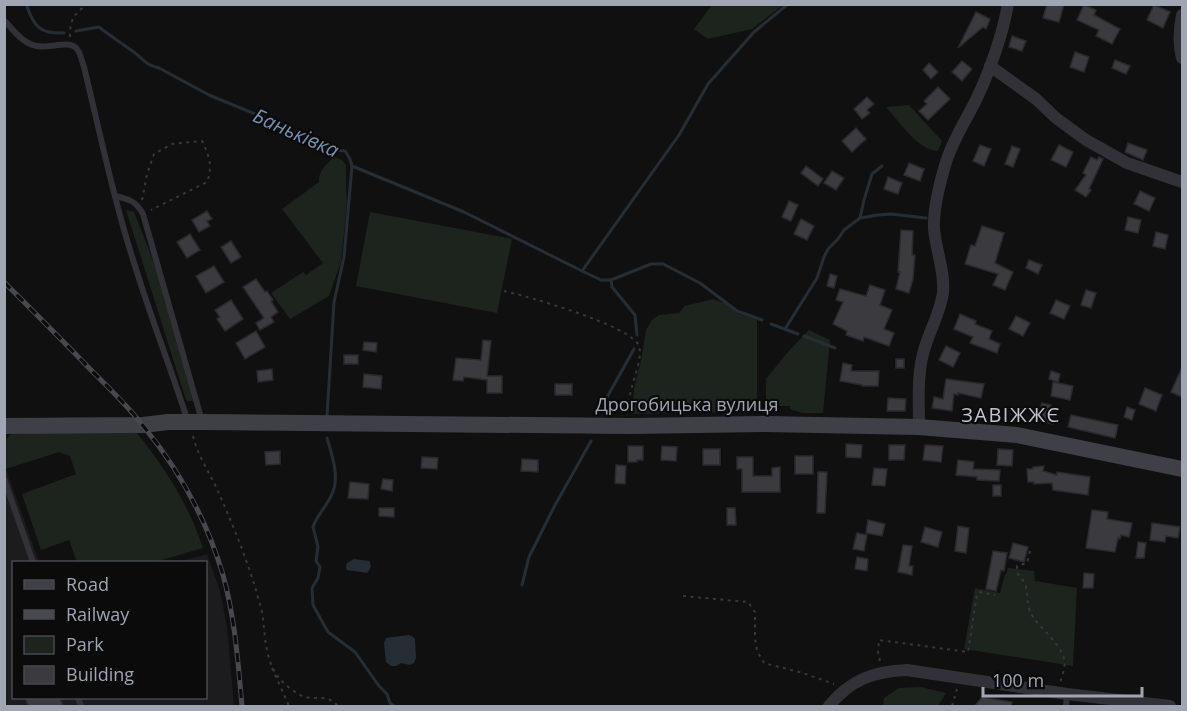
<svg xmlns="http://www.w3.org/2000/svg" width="1187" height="711" font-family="'Open Sans',sans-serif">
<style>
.built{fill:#1c1c1e}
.green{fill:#1c241d}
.water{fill:#262e35}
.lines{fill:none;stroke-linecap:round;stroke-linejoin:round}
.stream{stroke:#262e35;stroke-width:3}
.building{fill:#3a3a3f;stroke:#2a2a2e;stroke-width:1.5}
.path{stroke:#37383e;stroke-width:2;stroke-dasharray:3 4.5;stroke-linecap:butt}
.lane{stroke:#313137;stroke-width:6}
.street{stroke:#313137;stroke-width:12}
.secondary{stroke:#3f4047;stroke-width:16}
.rail-casing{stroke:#484950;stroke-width:5}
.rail{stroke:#0b0b0c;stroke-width:3;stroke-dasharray:9;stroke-linecap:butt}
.labels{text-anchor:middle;stroke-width:4.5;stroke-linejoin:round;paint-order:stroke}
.street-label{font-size:18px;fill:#a0a5b3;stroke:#0b0b0c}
.water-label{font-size:20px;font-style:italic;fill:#7591b0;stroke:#0b0b0c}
.neighbourhood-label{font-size:20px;letter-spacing:1.5px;fill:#c1c4cf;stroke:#0b0b0c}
</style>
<rect width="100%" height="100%" fill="#101011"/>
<polygon class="built" points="6,469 39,562 14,562 14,698 206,698 206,562 178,562 207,554 220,591 227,626 234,706 5,706 5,470"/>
<g class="green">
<polygon points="712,5 712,4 783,5 752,29 708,39 694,29"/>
<path d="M 909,105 L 942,141 L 938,151 C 917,150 900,122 886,107 Z"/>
<path d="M 334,157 L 342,160 L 346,165 L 346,186 L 347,203 L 341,262 L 329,296 L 290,319 L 271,293 L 303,272 L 306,275 L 323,263 L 282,209 L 319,182 C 318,171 326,165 334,157 Z"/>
<polygon points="126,210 134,212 156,268 194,401 187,401 185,397"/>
<polygon points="370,212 512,239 497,313 356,286"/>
<polygon points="713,299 724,303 737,313 757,320 757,408 750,412 633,414 633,403 634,389 641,361 646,330 652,320 659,315 679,313 685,306"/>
<polygon points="809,330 830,340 823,413 802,413 790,409 790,406 766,406 766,379 787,353"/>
<path d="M 136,432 C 164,466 189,505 203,548 L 155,562 L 77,562 L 69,540 L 41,550 L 22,494 L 76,474 L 70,456 L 59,452 L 6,469 L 5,465 L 5,441 L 10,435 L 15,433 Z"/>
<polygon points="1008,568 1034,571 1035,581 1077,588 1073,666 964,649 975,588 1000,593 1005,575 1007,572"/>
<polygon points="921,687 946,693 938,706 883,706 884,698 899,688"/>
</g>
<g class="water">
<path d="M 354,559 L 369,561 C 372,566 371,568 367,573 L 347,570 L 346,568 L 347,563 Z"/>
<polygon points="408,635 412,636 415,639 416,658 414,663 410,665 401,663 396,666 391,666 386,662 384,643 386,638"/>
</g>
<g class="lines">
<g class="stream">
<path d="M 26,4 C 34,27 40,34 64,33"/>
<path d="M 76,31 L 99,27 C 109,35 120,42 131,50 C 143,58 143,64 159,68 L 209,95 L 270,120 L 326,149 L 345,151 L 350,159 L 352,166 L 344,257 L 334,302 L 327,416"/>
<polyline points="352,166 464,212 582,271 679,135 708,84 754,32 788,4"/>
<polyline points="860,218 864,200 872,174 882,166"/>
<polyline points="582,271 601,280 611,280 651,264 663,264 700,283 737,311 762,320"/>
<polyline points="611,280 612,287 635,315 637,335"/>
<polyline points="771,324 798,334"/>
<polyline points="785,329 817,278 824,257 828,249 838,239 844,230 860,218 878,215 891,214 926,218"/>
<polyline points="804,336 835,348"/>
<polyline points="597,415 634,349"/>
<path d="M 327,438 C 332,455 340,477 332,494 C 327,506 317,515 313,527 L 318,547 L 316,561 L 320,567 L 318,578 L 312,588 L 313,605 L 328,632 L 355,652 L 379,686 L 387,694 L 390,703 L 394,706"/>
<polyline points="522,585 529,557 554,507 591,441"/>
</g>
</g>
<g class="building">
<polygon points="1047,4 1064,4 1059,22 1043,18"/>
<polygon points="1084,5 1096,10 1094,15 1120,29 1112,44 1096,36 1099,30 1077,20"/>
<polygon points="1154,5 1170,12 1163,28 1147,20"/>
<polygon points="976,12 990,19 986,29 983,27 958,48"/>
<polygon points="1012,36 1026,41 1022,51 1009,47"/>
<polygon points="1075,52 1089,57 1084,72 1070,67"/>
<polygon points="1115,60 1130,66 1126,74 1112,68"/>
<polygon points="962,61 972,69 962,81 952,72"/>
<polygon points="929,63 938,72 931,79 923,70"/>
<polygon points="938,87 950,99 928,120 919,111 927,104 924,101"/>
<polygon points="867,97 874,104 867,110 870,113 862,119 854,109"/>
<polygon points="856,128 866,139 852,152 842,141"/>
<polygon points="1128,143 1147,150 1143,160 1125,152"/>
<polygon points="980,145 991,149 984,166 973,161"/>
<polygon points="1059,145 1073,152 1066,167 1051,160"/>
<polygon points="1012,146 1020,149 1013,167 1005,164"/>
<polygon points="1091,157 1097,160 1099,157 1103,159 1089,189 1091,190 1086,197 1075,190 1086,175 1083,173"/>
<polygon points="909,163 924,169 920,181 904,175"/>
<polygon points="806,166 823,179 818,186 801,173"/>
<polygon points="832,171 844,178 836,190 824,183"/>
<polygon points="888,177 902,183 898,194 884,189"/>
<polygon points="1140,191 1155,198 1149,211 1134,204"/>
<polygon points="789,201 798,205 791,221 782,217"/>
<polygon points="207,211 212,219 207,221 210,226 199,232 192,220"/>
<polygon points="1128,217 1141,220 1138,233 1125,230"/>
<polygon points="801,219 814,226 807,240 794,234"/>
<polygon points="982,226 1004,233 995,263 1013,272 1005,290 993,285 998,274 965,264 971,245 975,246"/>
<polygon points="901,230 913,231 912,255 915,255 913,279 909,293 896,289 900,272 898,272"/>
<polygon points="1156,232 1168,235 1165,249 1153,246"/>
<polygon points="190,234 200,250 187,258 177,242"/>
<polygon points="231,241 241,257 231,263 221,247"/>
<polygon points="1029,260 1042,265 1038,274 1026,268"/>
<polygon points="214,266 224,282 206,293 196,276"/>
<polygon points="830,274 837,276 834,288 827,286"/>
<polygon points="256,279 265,292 267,291 273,300 271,301 278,312 271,317 274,322 260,330 256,323 264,318 243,287"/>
<polygon points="870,285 885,290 880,305 892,310 884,329 894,333 889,346 864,337 863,341 846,335 847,331 833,324 843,302 836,300 840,289 866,296"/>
<polygon points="1086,290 1096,293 1091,308 1081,305"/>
<polygon points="231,300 243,319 225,331 217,319 220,317 215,310"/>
<polygon points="1056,300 1070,306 1064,319 1050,313"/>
<polygon points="960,314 976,321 975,324 992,331 989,339 1000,344 997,353 970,343 973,337 954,329"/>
<polygon points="1016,316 1030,323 1023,336 1009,329"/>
<polygon points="256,331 265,347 245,359 236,343"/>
<polygon points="483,340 491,341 487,376 502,376 502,393 487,393 487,380 464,377 463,381 453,380 456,358 481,360"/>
<polygon points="364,342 377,343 376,352 363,350"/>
<polygon points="946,346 960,353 953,367 939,360"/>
<rect x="344" y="355" width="14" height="9"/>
<rect x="896" y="359" width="8" height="9"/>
<polygon points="843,363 852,365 851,371 879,371 878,386 862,386 862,385 840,381"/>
<polygon points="1182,367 1182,397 1171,392"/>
<polygon points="272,369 273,380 258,382 257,371"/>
<polygon points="1051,371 1060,374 1058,382 1049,379"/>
<polygon points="364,374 382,376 381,389 363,387"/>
<polygon points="946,379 984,384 981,398 958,393 958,395 954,394 952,411 932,408 934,397 943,399"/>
<polygon points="1053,382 1073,386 1070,400 1051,396"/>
<rect x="555" y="384" width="17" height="11"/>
<polygon points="1145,388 1162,395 1156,411 1139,404"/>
<polygon points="888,398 906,399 905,411 887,411"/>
<polygon points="1042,403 1051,405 1049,414 1055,415 1053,424 1037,421"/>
<polygon points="1127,407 1135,410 1132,420 1124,417"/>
<polygon points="1071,415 1118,425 1115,438 1068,427"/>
<polygon points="846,444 862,445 861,458 846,457"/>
<polygon points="889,445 905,445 904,460 889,460"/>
<polygon points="925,445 943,446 941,462 923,460"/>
<polygon points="628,446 643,446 643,460 637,460 637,462 628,462"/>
<polygon points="662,446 677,447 676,461 661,460"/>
<rect x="703" y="449" width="17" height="16"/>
<polygon points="998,449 1013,450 1012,466 997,465"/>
<polygon points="280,451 280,464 266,465 265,452"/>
<rect x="795" y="456" width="18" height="18"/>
<polygon points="422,457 438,458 437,469 421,468"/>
<polygon points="737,457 753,457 753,476 772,476 772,468 780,467 780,492 742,492 742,469 737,469"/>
<polygon points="522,459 538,460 538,472 521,471"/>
<polygon points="958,460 974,462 973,469 1000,470 999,481 977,480 977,477 956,475"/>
<polygon points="616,465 626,466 625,484 615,483"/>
<polygon points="1044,466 1043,471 1057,475 1057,472 1090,477 1088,495 1053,490 1052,483 1034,484 1034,482 1028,482 1027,469 1033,469 1033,467"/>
<polygon points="874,468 887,469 885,486 872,485"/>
<polygon points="818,472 827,472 825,513 817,513"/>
<polygon points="383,479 393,480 392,491 381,489"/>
<polygon points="350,482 369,484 368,499 348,498"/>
<rect x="993" y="485" width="8" height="11"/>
<polygon points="379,508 394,508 394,517 379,516"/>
<polygon points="727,508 735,508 736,525 727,525"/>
<polygon points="1092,510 1108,512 1107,519 1132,523 1129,537 1121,535 1120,539 1118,538 1115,552 1086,548"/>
<polygon points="868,520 885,524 882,536 866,533"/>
<polygon points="1152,523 1180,527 1178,538 1166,536 1165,542 1150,540"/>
<polygon points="958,526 969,528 966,553 955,551"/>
<polygon points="925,527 942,532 938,547 921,542"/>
<polygon points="857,533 867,535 864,551 853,549"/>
<polygon points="1138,542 1146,543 1144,558 1136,558"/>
<polygon points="1013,543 1028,547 1024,562 1009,558"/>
<polygon points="903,545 912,546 909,566 913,566 912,575 898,572"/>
<polygon points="993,551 1007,553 1004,571 1001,570 996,591 986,589"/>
<polygon points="857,557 868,559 867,571 855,569"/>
<polygon points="1084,573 1094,574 1093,588 1083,588"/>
<polygon points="982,697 1012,702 1011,706 975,706"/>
<polygon points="25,698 60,698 63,706 28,706"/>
</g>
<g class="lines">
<g class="path">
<path d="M 70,37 C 70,19 73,16 87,4"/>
<path d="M 142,200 L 147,174 L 154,154 L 172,144 L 202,141 C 209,155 213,167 207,182 L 151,210"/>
<path d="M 504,291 C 527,296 632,326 639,346 C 643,358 632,382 630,395 C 629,401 629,407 630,413"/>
<path d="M 193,436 C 197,454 208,470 216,487 C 231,520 245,554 256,590 C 257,595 259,601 261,607 C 266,631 263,658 279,678 C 285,685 296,694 305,697 C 319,700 327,694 338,706"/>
<path d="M 1030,551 L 1027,563 L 1017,566 L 1017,573 C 1034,590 1022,600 1033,617 C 1042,630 1060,643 1064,659 C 1066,667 1062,676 1060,683"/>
<polyline points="683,596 748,602 755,612 755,638 757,651 764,663 803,673 834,684"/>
<polyline points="880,661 878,652 879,640 968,652 977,594 980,592 995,595"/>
<polyline points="272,668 289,706"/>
<polyline points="952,706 957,689"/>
</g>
<g class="lane">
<path d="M 4,20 C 13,30 23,44 37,46 C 50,49 69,39 77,49 C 81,54 82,62 84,67 C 100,133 114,201 135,266 C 151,318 171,369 188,422"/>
<path d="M 115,196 C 129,199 136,201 143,214 L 202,421"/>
<polyline points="4,479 33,562"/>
<polyline points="78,698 81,706"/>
<polyline points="1066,706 1067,694"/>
</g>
<g class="street">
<path d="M 1182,15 C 1179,30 1178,43 1182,58"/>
<polyline points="990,66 1036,99 1056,118 1086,140 1127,163 1182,182"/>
<path d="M 919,427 C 919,403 917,377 923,354 C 928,333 940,314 943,293 C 945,271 936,251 934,229 C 933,209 940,182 946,162 C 953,140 966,120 976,100 C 989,73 1003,34 1008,4"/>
<path d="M 829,706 C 850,680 874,671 907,670 L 1067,694 L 1170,706"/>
</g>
<polyline class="secondary" points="4,426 143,425 168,422 202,422 630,426 765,424 919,427 1017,435 1182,469"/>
<defs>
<path id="rail" d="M 4,282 C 33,311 62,340 91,370 C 109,388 128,406 144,427 C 180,471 207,521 223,575 C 235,618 238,662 242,706"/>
</defs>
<use href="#rail" class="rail-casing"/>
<use href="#rail" class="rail"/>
</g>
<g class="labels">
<g class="street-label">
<text x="687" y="411">Дрогобицька вулиця</text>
</g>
<g class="water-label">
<text transform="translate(296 133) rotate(24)" y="7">Баньківка</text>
</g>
<g class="neighbourhood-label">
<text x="1011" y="422">ЗАВІЖЖЄ</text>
</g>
</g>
<rect width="1187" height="711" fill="none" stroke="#a0a5b3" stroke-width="12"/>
<rect x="12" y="561" width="195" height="138" fill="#0b0b0c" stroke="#47494f" stroke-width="1.5"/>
<rect x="24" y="580" width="30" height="9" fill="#3f4047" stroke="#47494f" stroke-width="1.5"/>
<text x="66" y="591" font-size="18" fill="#a0a5b3">Road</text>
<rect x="24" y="610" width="30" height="9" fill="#484950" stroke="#47494f" stroke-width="1.5"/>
<text x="66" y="621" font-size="18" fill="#a0a5b3">Railway</text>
<rect x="24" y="636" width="30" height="18" fill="#1c241d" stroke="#47494f" stroke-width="1.5"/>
<text x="66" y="651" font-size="18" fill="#a0a5b3">Park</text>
<rect x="24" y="666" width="30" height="18" fill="#3a3a3f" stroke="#47494f" stroke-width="1.5"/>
<text x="66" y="681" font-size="18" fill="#a0a5b3">Building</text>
<path d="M983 687v9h159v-9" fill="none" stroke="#a0a5b3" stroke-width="3"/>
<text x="992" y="687" font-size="18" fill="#a0a5b3" stroke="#0b0b0c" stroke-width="4.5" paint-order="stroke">100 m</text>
</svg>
